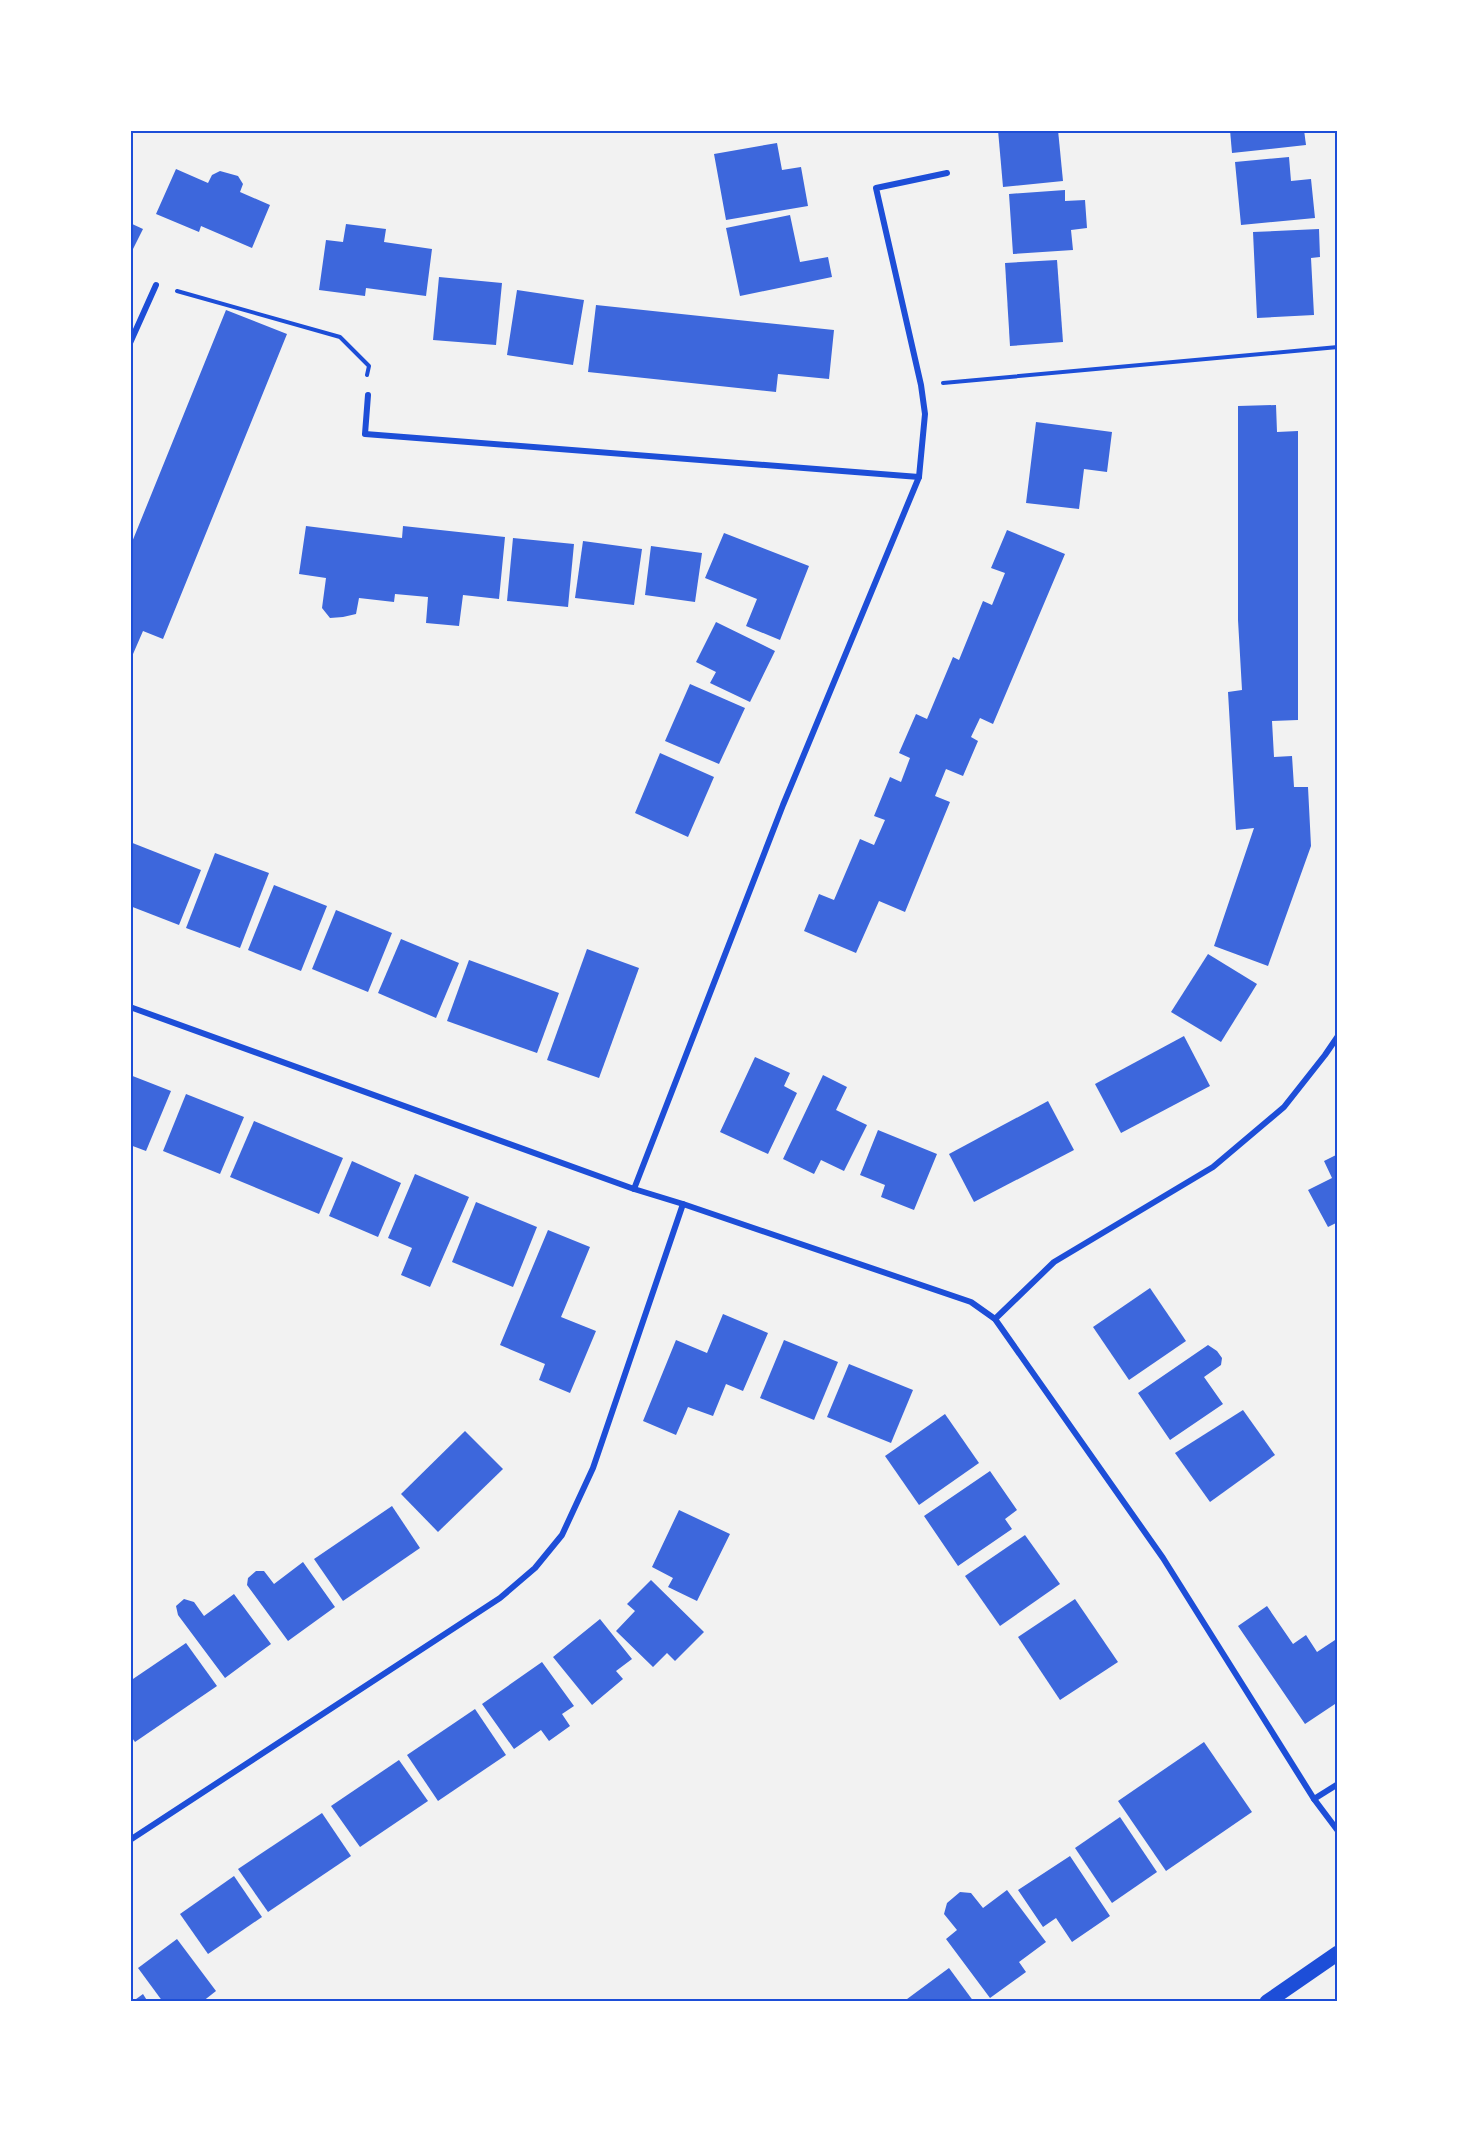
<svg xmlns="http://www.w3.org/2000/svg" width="1468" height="2132" font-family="'Source Serif 4',serif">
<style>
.building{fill:#3d67dc}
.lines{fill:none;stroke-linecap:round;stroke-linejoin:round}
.path{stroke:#1d4ed8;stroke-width:4}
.minor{stroke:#1d4ed8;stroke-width:6}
.primary{stroke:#1d4ed8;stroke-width:15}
.neatline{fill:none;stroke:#1d4ed8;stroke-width:2}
</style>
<rect width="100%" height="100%" fill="#f2f2f2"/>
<g class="building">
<polygon points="998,130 1058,130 1063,181 1003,187"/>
<polygon points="1230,130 1304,130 1306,145 1232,153"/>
<polygon points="777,143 782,170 801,167 808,206 726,220 714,154"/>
<polygon points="1289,157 1291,181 1311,179 1315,218 1241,225 1235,162"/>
<polygon points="176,169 208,183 212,175 220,171 238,176 243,184 240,192 270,205 252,248 201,226 199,232 156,214"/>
<polygon points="1065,190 1065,201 1085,200 1087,228 1071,230 1073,250 1013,254 1009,194"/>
<polygon points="790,215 800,262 828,257 832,277 740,296 726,228"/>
<polygon points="130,223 143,229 130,255"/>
<polygon points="346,224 386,229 384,242 432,249 426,296 366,288 365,296 319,290 326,240 343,242"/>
<polygon points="1319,229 1320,257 1311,258 1314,315 1257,318 1253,232"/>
<polygon points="1057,260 1063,342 1010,346 1005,263"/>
<polygon points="439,277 502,283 496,345 433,340"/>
<polygon points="517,290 584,300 573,365 507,355"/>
<polygon points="596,305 834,330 829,379 778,374 776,392 588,372"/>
<polygon points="226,310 287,334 163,639 143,631 130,661 130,547"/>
<polygon points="1276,405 1277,432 1298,431 1298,720 1272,721 1274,757 1292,756 1294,787 1308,787 1311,846 1268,966 1214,946 1254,828 1236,830 1228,692 1242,690 1238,620 1238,406"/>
<polygon points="1036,422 1112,432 1107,472 1084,469 1079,509 1026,503"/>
<polygon points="306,526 402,538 403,526 505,537 499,599 463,595 459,626 426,623 428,597 395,594 394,602 359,598 356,614 343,617 330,618 322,608 326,578 299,574"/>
<polygon points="1007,530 1065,554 993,724 980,718 971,737 978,741 963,776 946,769 935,796 950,802 905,912 879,901 856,953 804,931 819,894 834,900 860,839 874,845 885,820 874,816 890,777 901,782 910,758 899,753 916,714 927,719 953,657 959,660 983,601 992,605 1005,573 991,568"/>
<polygon points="724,533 809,566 780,640 746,626 757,599 705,578"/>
<polygon points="513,538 574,544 568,607 507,601"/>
<polygon points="583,541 642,549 634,605 575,598"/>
<polygon points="651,546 702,553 695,602 645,595"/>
<polygon points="716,622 775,651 750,702 710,683 716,672 696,662"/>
<polygon points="690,684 745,708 719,764 665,741"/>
<polygon points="660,753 714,777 688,837 635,813"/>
<polygon points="130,842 201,870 179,925 130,906"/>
<polygon points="215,853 269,873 240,948 186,928"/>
<polygon points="274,885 327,906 301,971 248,950"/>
<polygon points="336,910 392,933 368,992 312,969"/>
<polygon points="401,939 459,963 436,1018 378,993"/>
<polygon points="587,949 639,968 599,1078 547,1060"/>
<polygon points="1208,954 1257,984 1221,1042 1171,1012"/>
<polygon points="469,960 559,993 537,1053 447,1021"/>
<polygon points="1184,1036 1210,1086 1121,1133 1095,1084"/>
<polygon points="755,1057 790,1073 784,1086 797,1093 768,1154 720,1132"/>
<polygon points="130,1075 171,1091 146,1151 130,1145"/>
<polygon points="823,1075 847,1087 836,1110 867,1125 844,1171 821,1160 814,1174 783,1159"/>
<polygon points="186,1094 244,1117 220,1174 163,1151"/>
<polygon points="1048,1101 1074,1150 974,1202 949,1154"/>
<polygon points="254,1121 343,1158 319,1214 230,1177"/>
<polygon points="878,1130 937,1154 914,1210 881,1197 885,1185 860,1175"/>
<polygon points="1338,1154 1338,1222 1328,1227 1308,1190 1332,1178 1324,1161"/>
<polygon points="352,1161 401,1183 378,1237 329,1216"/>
<polygon points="415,1174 469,1197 430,1287 401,1275 412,1248 388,1238"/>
<polygon points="476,1202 537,1227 513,1287 452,1262"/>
<polygon points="548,1230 590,1247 561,1317 596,1331 570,1393 539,1380 545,1364 500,1345"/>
<polygon points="1150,1288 1186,1341 1129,1380 1093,1327"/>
<polygon points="723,1314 768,1333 743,1391 726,1384 713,1416 688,1407 676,1435 643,1421 676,1340 707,1353"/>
<polygon points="784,1340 838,1362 814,1420 760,1398"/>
<polygon points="1208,1345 1217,1351 1222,1358 1221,1365 1204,1377 1223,1404 1170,1440 1138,1393"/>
<polygon points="849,1364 913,1390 891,1443 827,1417"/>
<polygon points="1243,1410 1275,1455 1210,1502 1175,1453"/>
<polygon points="945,1414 979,1463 919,1505 885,1456"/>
<polygon points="465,1431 503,1469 438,1532 401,1494"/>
<polygon points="990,1471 1017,1510 1005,1519 1012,1529 958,1566 924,1516"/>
<polygon points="392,1506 420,1548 343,1601 314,1559"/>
<polygon points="679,1510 730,1534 697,1601 668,1587 673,1578 652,1567"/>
<polygon points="1025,1535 1060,1584 1000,1626 965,1576"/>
<polygon points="303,1562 335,1607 288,1641 247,1585 248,1578 256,1571 264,1571 274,1584"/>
<polygon points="651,1580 704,1632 675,1661 667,1653 653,1667 616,1631 635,1611 627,1604"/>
<polygon points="234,1594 271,1644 225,1678 178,1615 176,1606 184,1599 194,1602 204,1616"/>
<polygon points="1075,1599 1118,1662 1060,1700 1018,1637"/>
<polygon points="1267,1606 1293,1644 1306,1635 1317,1652 1338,1638 1338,1702 1305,1724 1238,1626"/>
<polygon points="600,1619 632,1659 616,1671 623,1679 592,1705 553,1657"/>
<polygon points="186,1643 217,1686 135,1742 130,1735 130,1681"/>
<polygon points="542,1662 574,1706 562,1714 570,1726 549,1741 541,1730 514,1749 482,1704"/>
<polygon points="475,1709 506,1755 438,1801 407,1755"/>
<polygon points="1204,1742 1252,1812 1166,1871 1118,1801"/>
<polygon points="399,1760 428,1801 360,1847 331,1806"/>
<polygon points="322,1813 351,1856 268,1912 238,1869"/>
<polygon points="1120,1817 1157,1872 1112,1903 1075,1848"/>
<polygon points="1070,1856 1110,1916 1072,1942 1056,1918 1043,1927 1018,1890"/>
<polygon points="234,1876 262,1917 208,1954 180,1914"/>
<polygon points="1007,1890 1046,1942 1019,1962 1026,1972 990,1998 946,1939 957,1930 944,1914 947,1903 960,1892 971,1893 983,1908"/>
<polygon points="177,1939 216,1991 202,2002 163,2002 138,1968"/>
<polygon points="949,1968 974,2002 903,2002"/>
<polygon points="143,1994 148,2002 132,2002"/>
</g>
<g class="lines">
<g class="path">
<polyline points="177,291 340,337 369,366 367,375"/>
<polyline points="943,383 1338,347"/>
</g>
<g class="minor">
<polyline points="130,343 156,285"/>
<polyline points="368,395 365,434 919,477"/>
<polyline points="130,1007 634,1189 683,1204 971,1302 995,1319 1163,1558 1314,1799 1338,1831"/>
<polyline points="634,1189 783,805 919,477 925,414 921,385 876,188 947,173"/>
<polyline points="995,1319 1054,1262 1213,1167 1284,1107 1325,1055 1338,1036"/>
<polyline points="1314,1799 1338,1784"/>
<polyline points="130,1840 500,1598 535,1568 562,1535 593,1468 683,1204"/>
</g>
<polyline class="primary" points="1267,2002 1338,1953"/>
</g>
<rect width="1468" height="2132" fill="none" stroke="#ffffff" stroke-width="264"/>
<rect x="132" y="132" width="1204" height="1868" class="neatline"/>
</svg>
